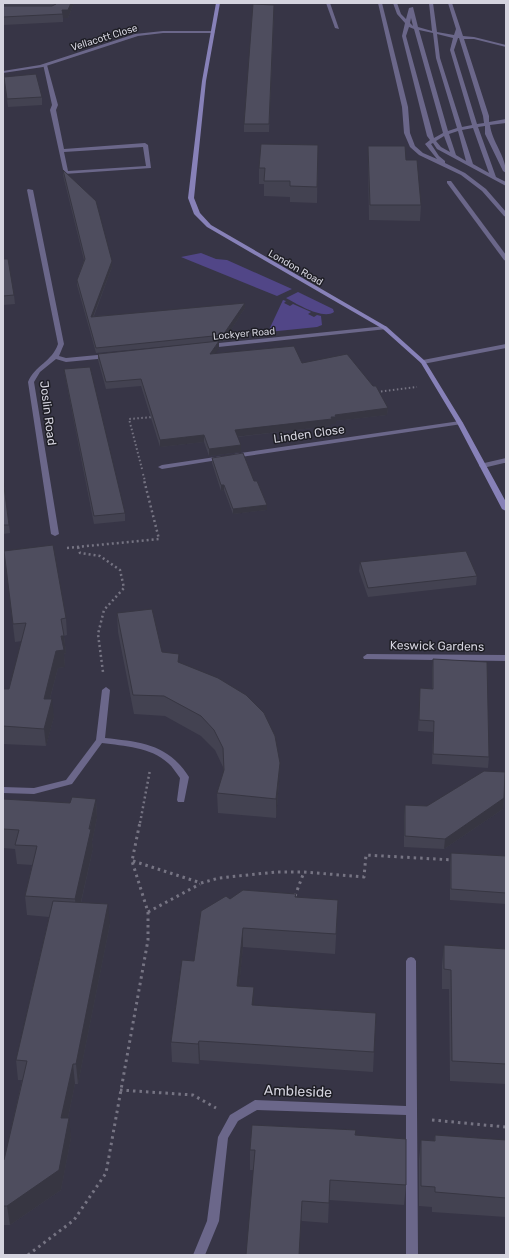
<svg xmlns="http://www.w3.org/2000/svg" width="509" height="1258" font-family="Rubik,sans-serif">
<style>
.green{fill:#514687}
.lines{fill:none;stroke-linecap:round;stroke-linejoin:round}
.path-far2{stroke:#767483;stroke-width:2;stroke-dasharray:1.5 2.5;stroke-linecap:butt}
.path-far1{stroke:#767483;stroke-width:2.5;stroke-dasharray:2 3;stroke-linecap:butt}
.path{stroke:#767483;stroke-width:3;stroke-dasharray:2.5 4;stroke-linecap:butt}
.lane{fill:#6b678a;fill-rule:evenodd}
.street{fill:#6b678a;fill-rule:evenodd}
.secondary{fill:#8781b8;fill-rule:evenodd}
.wall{fill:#434251}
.shaded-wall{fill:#373642}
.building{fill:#4e4d5e;stroke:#373642}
.labels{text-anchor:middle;stroke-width:3;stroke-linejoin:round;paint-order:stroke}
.far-street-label{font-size:10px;fill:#d4d3de;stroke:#1e1e25}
.street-label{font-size:12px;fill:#d4d3de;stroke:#1e1e25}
.near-street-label{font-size:14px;fill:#d4d3de;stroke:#1e1e25}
</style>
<rect width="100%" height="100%" fill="#373546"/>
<g class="green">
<polygon points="201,253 216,259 227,260 292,289 277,296 181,257"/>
<path d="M 298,292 L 333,309 L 334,312 C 323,320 297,304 286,298 Z"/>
<polygon points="283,300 286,301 284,303 290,306 293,304 311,312 308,314 314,317 317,315 321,316 322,325 317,327 268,332"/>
</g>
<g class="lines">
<g class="path-far2">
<polyline points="377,392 417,387"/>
<polyline points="142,469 129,419 153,417"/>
<polyline points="143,474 145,481"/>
</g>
<g class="path-far1">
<polyline points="78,547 80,553 100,556 120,570 124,588 104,610 98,634 103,672"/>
<polyline points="67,548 159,539 144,480"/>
<polyline points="140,823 150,770"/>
</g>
<g class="path">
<polyline points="133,861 201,883 219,878 276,872 304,872 364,877 366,855 453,860"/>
<polyline points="295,896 304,872"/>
<polyline points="148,912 200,884"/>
<polyline points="120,1090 193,1095 216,1108"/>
<polyline points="432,1120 506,1127"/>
<polyline points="28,1255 74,1220 106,1173 148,940 148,912 132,861 140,822"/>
</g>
<g class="lane">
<polygon points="326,3 330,3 339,29 335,28"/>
<path d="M 378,3 L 382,3 L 408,107 L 410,133 L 415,146 L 423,153 L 437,159 L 425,144 L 430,140 L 427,136 L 402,36 L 405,23 L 397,14 L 393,3 L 397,3 L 401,14 L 406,19 L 409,8 L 413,7 L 418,27 L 432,31 L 429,3 L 433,3 L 437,32 L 454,35 L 456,29 L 448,3 L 452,3 L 463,36 L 474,37 L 506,45 L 506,47 L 474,39 L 464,39 L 489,116 L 489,122 L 506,119 L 506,123 L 490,125 C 492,142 506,156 506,173 L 503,171 L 485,134 L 485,126 L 478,127 L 496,177 L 506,182 L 506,186 L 437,149 L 433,143 L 431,144 L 439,156 L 445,161 L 445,163 L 465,173 L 486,189 L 506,212 L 506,217 L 504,216 L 482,191 L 461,175 L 419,155 L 410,147 L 404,133 L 402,107 ZM 411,18 L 413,26 L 410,23 ZM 409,27 L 414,29 L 443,133 L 434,138 L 406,36 ZM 419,30 L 433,33 L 436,58 L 457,128 L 448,131 ZM 437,34 L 453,38 L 450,50 L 472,125 L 462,127 L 440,58 ZM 458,38 L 459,38 L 483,116 L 484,123 L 477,124 L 454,50 ZM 473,128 L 489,173 L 473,164 L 462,130 ZM 458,131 L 466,161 L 456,155 L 449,134 ZM 444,136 L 450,152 L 441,147 L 436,141 Z"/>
<path d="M 43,64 L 47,65 L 58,105 L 56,110 L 64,149 L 145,143 L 148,145 L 151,168 L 64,174 L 50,110 L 52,105 ZM 143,147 L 146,166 L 68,171 L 64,152 Z"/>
<polygon points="447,181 451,181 506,255 506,261 504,260 447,183"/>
<polygon points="506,344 506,348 423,364 420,362 423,360"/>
<polygon points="506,458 506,463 504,463 483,468 479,466 480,464"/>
</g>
<g class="street">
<polygon points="163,31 213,31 215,32 213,33 163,33 138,36 43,67 3,73 3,71 40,65 135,34"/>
<path d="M 28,189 L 33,190 L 64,344 L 59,356 L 66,358 L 108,354 L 111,356 L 108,358 L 66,362 L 56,359 L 40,372 L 34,382 L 59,534 L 55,536 L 51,534 L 28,382 C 35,365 52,362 58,344 L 27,190 Z"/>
<polygon points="385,326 387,327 387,329 209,348 206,346 209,344"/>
<polygon points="460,421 463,423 462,424 234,458 230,456 234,454"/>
<polygon points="222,456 226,458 224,459 162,469 158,467 162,465"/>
<polygon points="367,654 506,655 506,661 364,659 363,657"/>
<path d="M 106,687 L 110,690 L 105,738 C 141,742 168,744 189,777 L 184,802 L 178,802 L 177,800 L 180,778 C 176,773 173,767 168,763 C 151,747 124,746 102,743 L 72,784 L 34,794 L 3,793 L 3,787 L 34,788 L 66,780 L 96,740 L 102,690 Z"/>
<polygon points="411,957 414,958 416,961 418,1255 406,1255 406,1115 257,1110 238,1121 228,1138 219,1221 205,1255 193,1255 207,1221 218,1137 230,1115 255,1100 406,1106 406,961 408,958"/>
</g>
<polygon class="secondary" points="216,3 220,3 206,81 194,198 200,213 211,225 387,327 425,361 463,423 506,502 506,511 502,509 457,423 421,363 383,329 207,227 194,214 188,198 202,81"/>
</g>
<g class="wall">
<polygon points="3,3 74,3 68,18 63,18 63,22 3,25"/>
<polygon points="274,12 269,132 244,132 244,124"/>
<polygon points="4,77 42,97 42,105 8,107"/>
<polygon points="318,145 317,203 290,202 290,197 264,196 264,184 259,184 259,168"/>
<polygon points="368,146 406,160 421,205 420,221 369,220 368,161"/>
<polygon points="63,170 112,261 112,267 94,316 245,308 224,341 96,353 77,285 77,280 84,260 63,175"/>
<polygon points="3,259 14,295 15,304 3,305"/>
<polygon points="219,348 215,353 302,363 388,408 387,415 336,421 336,424 331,424 331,426 238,437 241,452 209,456 204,442 160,447 141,386 106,389 98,360 98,354"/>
<polygon points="64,369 125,513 125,521 94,524 65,376"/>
<polygon points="212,458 254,481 267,505 267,510 233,514 224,490 221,491 212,463"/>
<polygon points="3,479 10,533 3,534"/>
<polygon points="4,551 66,618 67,635 64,636 66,653 64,654 65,667 58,668 50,699 54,717 46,746 3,744 3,689 9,689 22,641 15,642"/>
<polygon points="360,562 477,576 476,585 368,597 359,571"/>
<polygon points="117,613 162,652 179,663 280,763 279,782 276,818 218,813 217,793 224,771 223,767 215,750 201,736 165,716 134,714 118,632"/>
<polygon points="433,659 489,757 488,768 432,764 433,732 418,731 420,688 432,689 432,669"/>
<polygon points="504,798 503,809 444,849 404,847 404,816 405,805 427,806"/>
<polygon points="3,799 70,803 96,799 97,818 92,842 93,849 81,903 110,924 78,1084 75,1084 68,1118 71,1138 61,1190 10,1225 3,1225 3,1160 4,1160 22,1080 18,1080 16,1060 49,917 27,915 25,896 32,865 17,864 15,849 3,848"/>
<polygon points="451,853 506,856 506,904 450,900 450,864"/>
<polygon points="296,894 296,897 337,920 335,954 243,947 239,986 254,1005 374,1052 373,1072 200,1060 199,1064 172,1062 171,1042 194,961 230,899"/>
<polygon points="444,945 506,949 506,1084 450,1081 449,989 442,989 442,965"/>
<polygon points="356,1135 406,1185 404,1205 329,1200 328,1223 302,1221 254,1170 250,1170 250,1150"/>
<polygon points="435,1135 506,1140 506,1217 432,1212 432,1207 419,1206 419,1160 421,1140 434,1141"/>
</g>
<g class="shaded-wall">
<polygon points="71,3 74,3 68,18 63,18 62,10"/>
<polygon points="112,261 112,267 91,322 91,317"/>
<polygon points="245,303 245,308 224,341 223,335"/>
<polygon points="219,341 219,348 211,361 210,354"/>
<polygon points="388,408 387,415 336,421 336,424 331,424 331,426 235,437 235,430 331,417 335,415"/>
<polygon points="204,435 204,442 160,447 160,440"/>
<polygon points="241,445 241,452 209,456 209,449"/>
<polygon points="221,485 224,485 224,490 221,491"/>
<polygon points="267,505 267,510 233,514 233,509"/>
<polygon points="61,636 64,636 66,653 64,654 65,667 58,668 45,717 44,699 56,651"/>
<polygon points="179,654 180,673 178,662"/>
<polygon points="52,699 54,717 46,746 44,729"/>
<polygon points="280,763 279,782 276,818 276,799"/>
<polygon points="504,798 503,809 444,849 445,839"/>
<polygon points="96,799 97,818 92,842 93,849 77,919 75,899"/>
<polygon points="108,904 110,924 78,1084 76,1064"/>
<polygon points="243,928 243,947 237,1006 237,986"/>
<polygon points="254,987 254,1007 252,1005"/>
<polygon points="199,1041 200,1060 199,1064 198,1044"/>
<polygon points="73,1064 75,1084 64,1137 61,1118"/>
<polygon points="69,1118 71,1138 61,1190 10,1225 7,1206"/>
</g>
<g class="building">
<polygon points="55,3 71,3 68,10 62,10 63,14 3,17 3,6 52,6 56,4"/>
<polygon points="253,4 274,5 269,124 244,124"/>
<polygon points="36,74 42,97 7,99 4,77"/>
<polygon points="261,144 318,145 317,187 290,186 290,181 264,181 265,168 259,168"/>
<polygon points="368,146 405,146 406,160 417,160 421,205 370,205"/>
<polygon points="63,170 96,201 112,261 91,317 245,303 223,335 96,348 77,280 85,259"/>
<polygon points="3,259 8,259 14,295 3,296"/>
<polygon points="219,341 210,354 294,346 302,363 347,354 373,386 376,386 388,408 335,415 336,417 331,417 332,419 235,430 241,445 209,449 204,435 160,440 141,379 106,382 98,354"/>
<polygon points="90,367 125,513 94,516 64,369"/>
<polygon points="243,453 254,481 257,481 267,505 233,509 224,485 221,485 212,458"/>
<polygon points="3,479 9,525 3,525"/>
<polygon points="53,545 66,618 61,619 64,636 61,636 64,650 56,651 44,699 52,699 44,729 3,726 3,689 9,689 26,623 13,624 4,551"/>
<polygon points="466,551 477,576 368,588 360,562"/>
<polygon points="152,609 162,652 179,654 178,662 218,678 246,695 264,713 275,736 280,763 276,799 217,793 224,770 223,748 214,730 201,716 164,696 133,695 117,613"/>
<polygon points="433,659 487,662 489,757 433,754 434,721 419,720 420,688 433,689"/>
<polygon points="484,771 505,772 504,798 445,839 405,836 405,805 427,806"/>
<polygon points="72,797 96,799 89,829 91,829 75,899 25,896 37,846 15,845 19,830 3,829 3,799 70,803"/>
<polygon points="451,853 506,856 506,893 451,889"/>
<polygon points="243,890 296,894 295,897 338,900 336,934 243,928 237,986 254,987 252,1005 376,1013 374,1052 199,1041 198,1044 171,1042 182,960 194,961 201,911 226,896 230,899"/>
<polygon points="53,901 108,904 76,1064 73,1064 61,1118 69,1118 59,1170 7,1206 3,1206 3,1160 4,1160 27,1061 16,1060"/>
<polygon points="444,945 506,949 506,1064 452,1061 451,970 444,969"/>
<polygon points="252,1125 356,1130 355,1135 406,1139 406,1185 330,1180 329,1203 302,1201 299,1255 246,1255 255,1150 250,1150"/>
<polygon points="435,1135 506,1140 506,1198 435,1192 435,1187 421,1186 421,1140 435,1141"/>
</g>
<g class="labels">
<g class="far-street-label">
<text transform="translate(104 37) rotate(-17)" y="4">Vellacott Close</text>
<text transform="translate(296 267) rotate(30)" y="4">London Road</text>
<text transform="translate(244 333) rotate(-5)" y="4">Lockyer Road</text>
</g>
<g class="street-label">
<text transform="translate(48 413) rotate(83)" y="4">Joslin Road</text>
<text transform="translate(309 434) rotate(-8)" y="4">Linden Close</text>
<text transform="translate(437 646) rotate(1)" y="4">Keswick Gardens</text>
</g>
<g class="near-street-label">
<text transform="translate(298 1091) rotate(2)" y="5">Ambleside</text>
</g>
</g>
<rect width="509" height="1258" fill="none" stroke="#d4d3de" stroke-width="8"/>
</svg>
